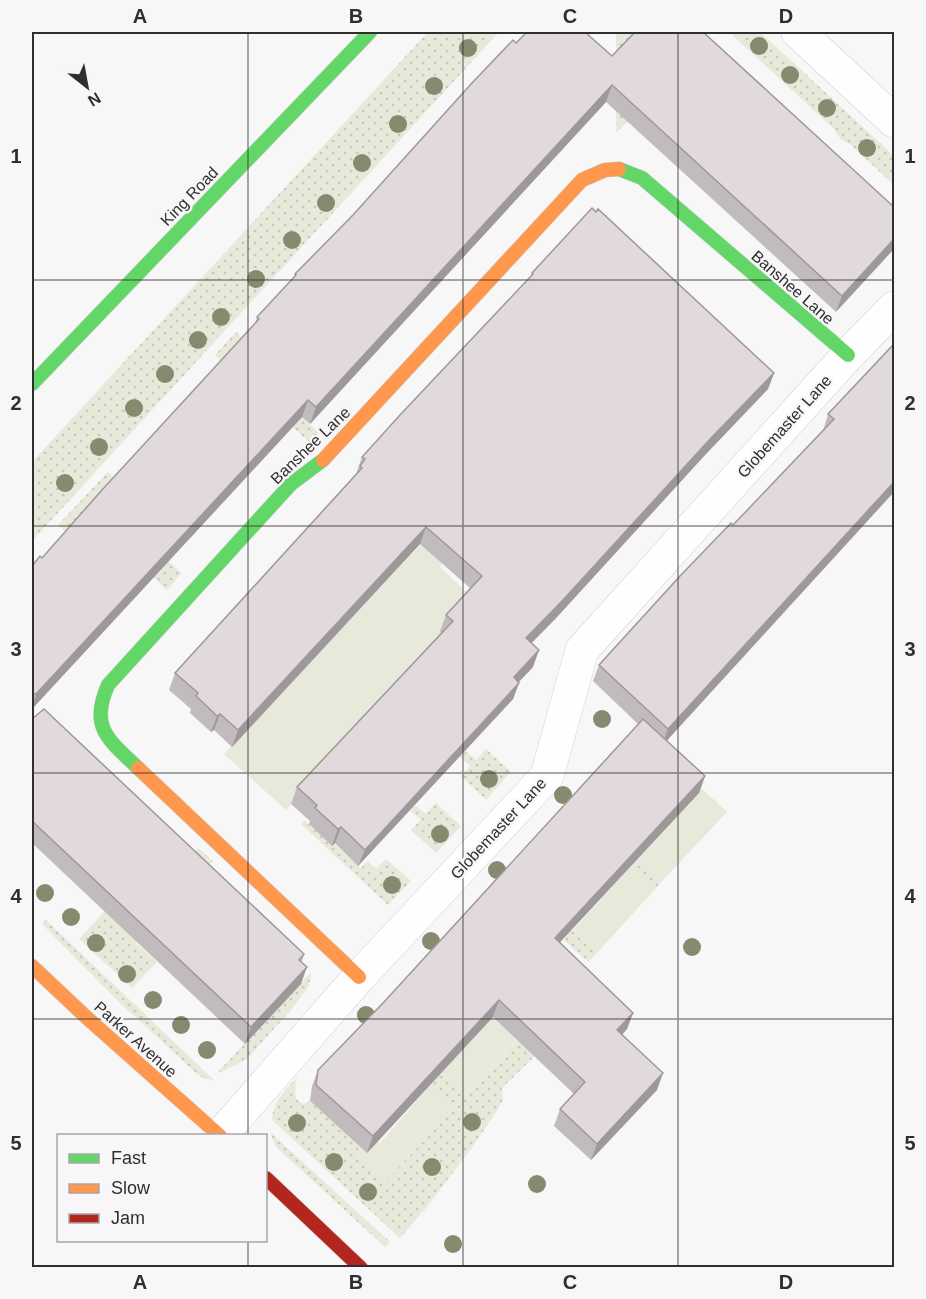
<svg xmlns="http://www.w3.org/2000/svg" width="926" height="1299" font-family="Helvetica,sans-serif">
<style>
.grass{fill:url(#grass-dots)}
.garden{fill:#e7eada}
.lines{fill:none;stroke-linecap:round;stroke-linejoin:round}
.street-casing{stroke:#d2d2d2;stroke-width:34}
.fast-casing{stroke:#d2d2d2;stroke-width:15}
.slow-casing{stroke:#d2d2d2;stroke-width:15}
.jam-casing{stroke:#d2d2d2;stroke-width:15}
.street{stroke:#fefefe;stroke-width:33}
.fast{stroke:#63d668;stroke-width:14}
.slow{stroke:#ff974d;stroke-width:14}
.jam{stroke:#b3261e;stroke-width:14}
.tree{fill:#888a6f}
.wall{fill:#c2bbbd}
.shaded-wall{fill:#9e989a}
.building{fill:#e2d9dc;stroke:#9e989a;stroke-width:1.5}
.grid{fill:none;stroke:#302f30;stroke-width:1.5;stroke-opacity:0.55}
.labels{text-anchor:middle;stroke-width:5;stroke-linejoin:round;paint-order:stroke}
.street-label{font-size:16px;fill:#302f30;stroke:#f8f6f8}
.neatline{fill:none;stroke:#302f30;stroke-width:2}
.grid-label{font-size:20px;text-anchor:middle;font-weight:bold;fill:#302f30}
</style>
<defs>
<pattern id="grass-dots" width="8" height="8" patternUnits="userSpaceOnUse" patternTransform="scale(1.5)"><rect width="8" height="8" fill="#e7eada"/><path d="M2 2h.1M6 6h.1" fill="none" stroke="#c6c9bb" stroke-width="1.8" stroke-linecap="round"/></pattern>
</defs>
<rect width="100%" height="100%" fill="#f7f7f7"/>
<g class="grass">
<polygon points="428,32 499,32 32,541 32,462"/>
<polygon points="616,32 644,32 628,121 616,133"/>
<path d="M 729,32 L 760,32 L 894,156 L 894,185 L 850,144 C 842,141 837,136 834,129 Z"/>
<polygon points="236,332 249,344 237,357 319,433 309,442 215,355"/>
<polygon points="108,472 118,482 168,561 182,573 167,590 88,517 70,535 58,525"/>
<polygon points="486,749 511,772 486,800 461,776 470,766 460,757 466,751 476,760"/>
<polygon points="562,788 663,880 656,888 556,795"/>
<polygon points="436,803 461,826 436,853 411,830 421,820 410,811 415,805 426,814"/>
<polygon points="304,820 332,845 334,843 361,868 367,861 376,869 386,859 411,881 388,905 301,824"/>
<polygon points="198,848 213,861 136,943 157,962 132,988 79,939 105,911 124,927"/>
<polygon points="497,861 597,953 588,962 564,940 565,938 489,869"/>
<polygon points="46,920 215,1081 203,1078 196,1073 119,1002 42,924"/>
<polygon points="311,972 309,986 291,1010 247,1059 220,1073 219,1071"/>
<path d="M 363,1005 L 439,1074 L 441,1073 L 465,1095 L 518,1039 L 536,1055 L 502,1088 L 503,1100 L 498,1109 L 474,1145 L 426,1208 L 400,1238 L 272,1120 C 273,1101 285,1091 297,1077 L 295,1091 L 296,1099 L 303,1104 L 310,1101 L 336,1125 L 338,1123 L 363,1149 L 357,1155 L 386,1181 L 456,1106 L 356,1013 Z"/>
<polygon points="270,1132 390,1242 385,1247 276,1147"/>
</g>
<g class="garden">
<polygon points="421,544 442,564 440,567 471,596 446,638 286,810 224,754"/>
<polygon points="697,784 727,812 663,880 639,858 699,793"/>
<polygon points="632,865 656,888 597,953 573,930"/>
<polygon points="500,1010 524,1032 465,1095 441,1073"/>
<polygon points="432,1083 456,1106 386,1181 357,1155 363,1149 367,1153 378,1141 380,1143"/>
</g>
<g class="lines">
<defs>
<g id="street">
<polyline points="798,32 894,121"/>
<polyline points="220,1136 359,977 547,776 582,650 848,355 894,308"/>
</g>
<g id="fast">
<polyline points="619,169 642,178 848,355"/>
<polyline points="32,384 370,32"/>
<path d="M 138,768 C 109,740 89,728 108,685 L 291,484 L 323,460"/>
</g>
<g id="slow">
<polyline points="323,460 582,180 605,170 619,169"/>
<polyline points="138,768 359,977"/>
<polyline points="32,966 86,1017 220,1136"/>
</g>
<polyline id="jam" points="266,1178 361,1268"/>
</defs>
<use href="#street" class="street-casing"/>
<use href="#fast" class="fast-casing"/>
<use href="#slow" class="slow-casing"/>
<use href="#jam" class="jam-casing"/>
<use href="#street" class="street"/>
<use href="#fast" class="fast"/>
<use href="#slow" class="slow"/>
<use href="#jam" class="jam"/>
</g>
<g class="tree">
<circle cx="759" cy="46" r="9"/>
<circle cx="468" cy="48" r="9"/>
<circle cx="790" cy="75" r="9"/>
<circle cx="434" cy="86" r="9"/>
<circle cx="827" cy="108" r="9"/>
<circle cx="398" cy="124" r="9"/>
<circle cx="867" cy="148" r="9"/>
<circle cx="362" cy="163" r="9"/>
<circle cx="326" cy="203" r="9"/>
<circle cx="292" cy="240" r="9"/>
<circle cx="256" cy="279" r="9"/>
<circle cx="221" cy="317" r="9"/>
<circle cx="198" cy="340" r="9"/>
<circle cx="165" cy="374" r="9"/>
<circle cx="134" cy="408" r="9"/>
<circle cx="99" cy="447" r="9"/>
<circle cx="65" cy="483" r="9"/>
<circle cx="602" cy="719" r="9"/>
<circle cx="489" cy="779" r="9"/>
<circle cx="563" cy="795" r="9"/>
<circle cx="440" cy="834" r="9"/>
<circle cx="497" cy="870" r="9"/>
<circle cx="392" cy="885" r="9"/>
<circle cx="45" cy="893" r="9"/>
<circle cx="71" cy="917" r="9"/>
<circle cx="431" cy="941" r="9"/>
<circle cx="96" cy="943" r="9"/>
<circle cx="692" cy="947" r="9"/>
<circle cx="127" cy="974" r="9"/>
<circle cx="153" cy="1000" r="9"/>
<circle cx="366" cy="1015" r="9"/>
<circle cx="181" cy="1025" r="9"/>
<circle cx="207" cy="1050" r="9"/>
<circle cx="472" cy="1122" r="9"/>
<circle cx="297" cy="1123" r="9"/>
<circle cx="334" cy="1162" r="9"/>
<circle cx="432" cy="1167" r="9"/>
<circle cx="537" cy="1184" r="9"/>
<circle cx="368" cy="1192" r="9"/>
<circle cx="453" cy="1244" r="9"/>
</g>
<g class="wall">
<polygon points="516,43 612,56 894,207 836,312 606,102 310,424 302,417 32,709 32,566 42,558 255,324 257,317 293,279 295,274 353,215"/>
<polygon points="532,273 774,373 768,389 705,455 557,617 531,643 533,667 519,682 519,683 513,699 358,866 335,843 332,846 309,824 310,821 291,804 297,787 441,633 440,631 446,615 470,588 420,544 232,747 214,730 211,732 190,713 191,709 169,690 175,673 356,474 362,457 531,277"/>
<polygon points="894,344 667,741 705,776 699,793 560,942 633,1013 627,1029 622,1035 657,1090 591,1160 554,1126 560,1109 574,1094 493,1017 367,1153 310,1101 312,1086 318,1070 384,1002 638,724 593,681 599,665 733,525 823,431 828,414"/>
<polygon points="32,719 304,954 302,962 301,984 245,1044 32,843"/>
</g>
<g class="shaded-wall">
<polygon points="612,85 606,102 310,424 316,407"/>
<polygon points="894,239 894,249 836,312 842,296"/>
<polygon points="774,373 768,389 705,455 557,617 520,655 526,638 711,438"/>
<polygon points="308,400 302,417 32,709 36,694"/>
<polygon points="894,482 894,492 662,746 668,729"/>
<polygon points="426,527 420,544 232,747 238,730"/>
<polygon points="539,650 533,667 507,694 514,677"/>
<polygon points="519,683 513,699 358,866 365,850"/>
<polygon points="220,714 214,730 211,732 217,716"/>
<polygon points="705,776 699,793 549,954 555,938"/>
<polygon points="341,827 335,843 332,846 338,829"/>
<polygon points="307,967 301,984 245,1044 251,1027"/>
<polygon points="499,1000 493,1017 367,1153 373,1136"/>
<polygon points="633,1013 627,1029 611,1046 617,1030"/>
<polygon points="663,1073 657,1090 591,1160 597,1144"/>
</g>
<g class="building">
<polygon points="527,32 585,32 612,56 635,32 703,32 894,207 894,239 842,296 612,85 316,407 308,400 36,694 32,693 32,566 40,556 42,558 102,490 259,319 257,317 296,275 295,274 353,215 472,83 513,40 516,43"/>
<polygon points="592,208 596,212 598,209 774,373 711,438 563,600 526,638 539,650 514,677 519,683 365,850 341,827 338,829 315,808 317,805 297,787 453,621 446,615 482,576 426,527 238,730 220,714 217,716 196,696 198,693 175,673 362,468 360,466 365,459 362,457 400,415 533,274 532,273"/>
<polygon points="894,344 894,482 668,729 599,665 680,576 731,523 733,525 834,419 828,414"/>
<polygon points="44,709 304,954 299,960 307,967 251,1027 32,821 32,719"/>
<polygon points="643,719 705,776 555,938 633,1013 617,1030 663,1073 597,1144 560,1109 585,1082 499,1000 373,1136 316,1085 318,1070 384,1002"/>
</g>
<path class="grid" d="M 248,32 L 248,1136M 463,32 L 463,1268M 678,32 L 678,1268M 32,280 L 894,280M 32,526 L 894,526M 32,773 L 894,773M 32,1019 L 894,1019M 248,1240 L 248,1268"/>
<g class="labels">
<g class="street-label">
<text transform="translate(189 196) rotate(-46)" y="6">King Road</text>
<text transform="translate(793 287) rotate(41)" y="6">Banshee Lane</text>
<text transform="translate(784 426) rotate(-48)" y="6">Globemaster Lane</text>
<text transform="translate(310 445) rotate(-44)" y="6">Banshee Lane</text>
<text transform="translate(498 828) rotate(-47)" y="6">Globemaster Lane</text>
<text transform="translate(136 1039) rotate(42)" y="6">Parker Avenue</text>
</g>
</g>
<rect width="926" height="1299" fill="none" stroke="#f8f6f8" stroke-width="66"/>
<rect x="57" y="1134" width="210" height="108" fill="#f8f6f8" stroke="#a8a6a8" stroke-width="1.5"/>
<rect x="69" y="1154" width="30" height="9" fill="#63d668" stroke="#a8a6a8" stroke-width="1.5"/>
<text x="111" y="1164" font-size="18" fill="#302f30">Fast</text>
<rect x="69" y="1184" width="30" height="9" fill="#ff974d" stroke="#a8a6a8" stroke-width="1.5"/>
<text x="111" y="1194" font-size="18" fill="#302f30">Slow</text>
<rect x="69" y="1214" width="30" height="9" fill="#b3261e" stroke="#a8a6a8" stroke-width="1.5"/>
<text x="111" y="1224" font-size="18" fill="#302f30">Jam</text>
<g transform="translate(87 87) rotate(149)" stroke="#f8f6f8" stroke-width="4.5" paint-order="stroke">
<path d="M0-4.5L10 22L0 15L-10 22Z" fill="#302f30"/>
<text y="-9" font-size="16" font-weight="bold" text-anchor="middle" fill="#302f30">N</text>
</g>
<rect x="33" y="33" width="860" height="1233" class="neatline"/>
<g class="grid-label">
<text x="140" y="23">A</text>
<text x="356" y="23">B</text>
<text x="570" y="23">C</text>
<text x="786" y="23">D</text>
<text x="16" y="163">1</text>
<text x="910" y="163">1</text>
<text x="16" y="410">2</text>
<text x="910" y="410">2</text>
<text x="16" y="656">3</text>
<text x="910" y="656">3</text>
<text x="16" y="903">4</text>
<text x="910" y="903">4</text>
<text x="16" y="1150">5</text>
<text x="910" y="1150">5</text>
<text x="140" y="1289">A</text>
<text x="356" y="1289">B</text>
<text x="570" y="1289">C</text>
<text x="786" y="1289">D</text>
</g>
</svg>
